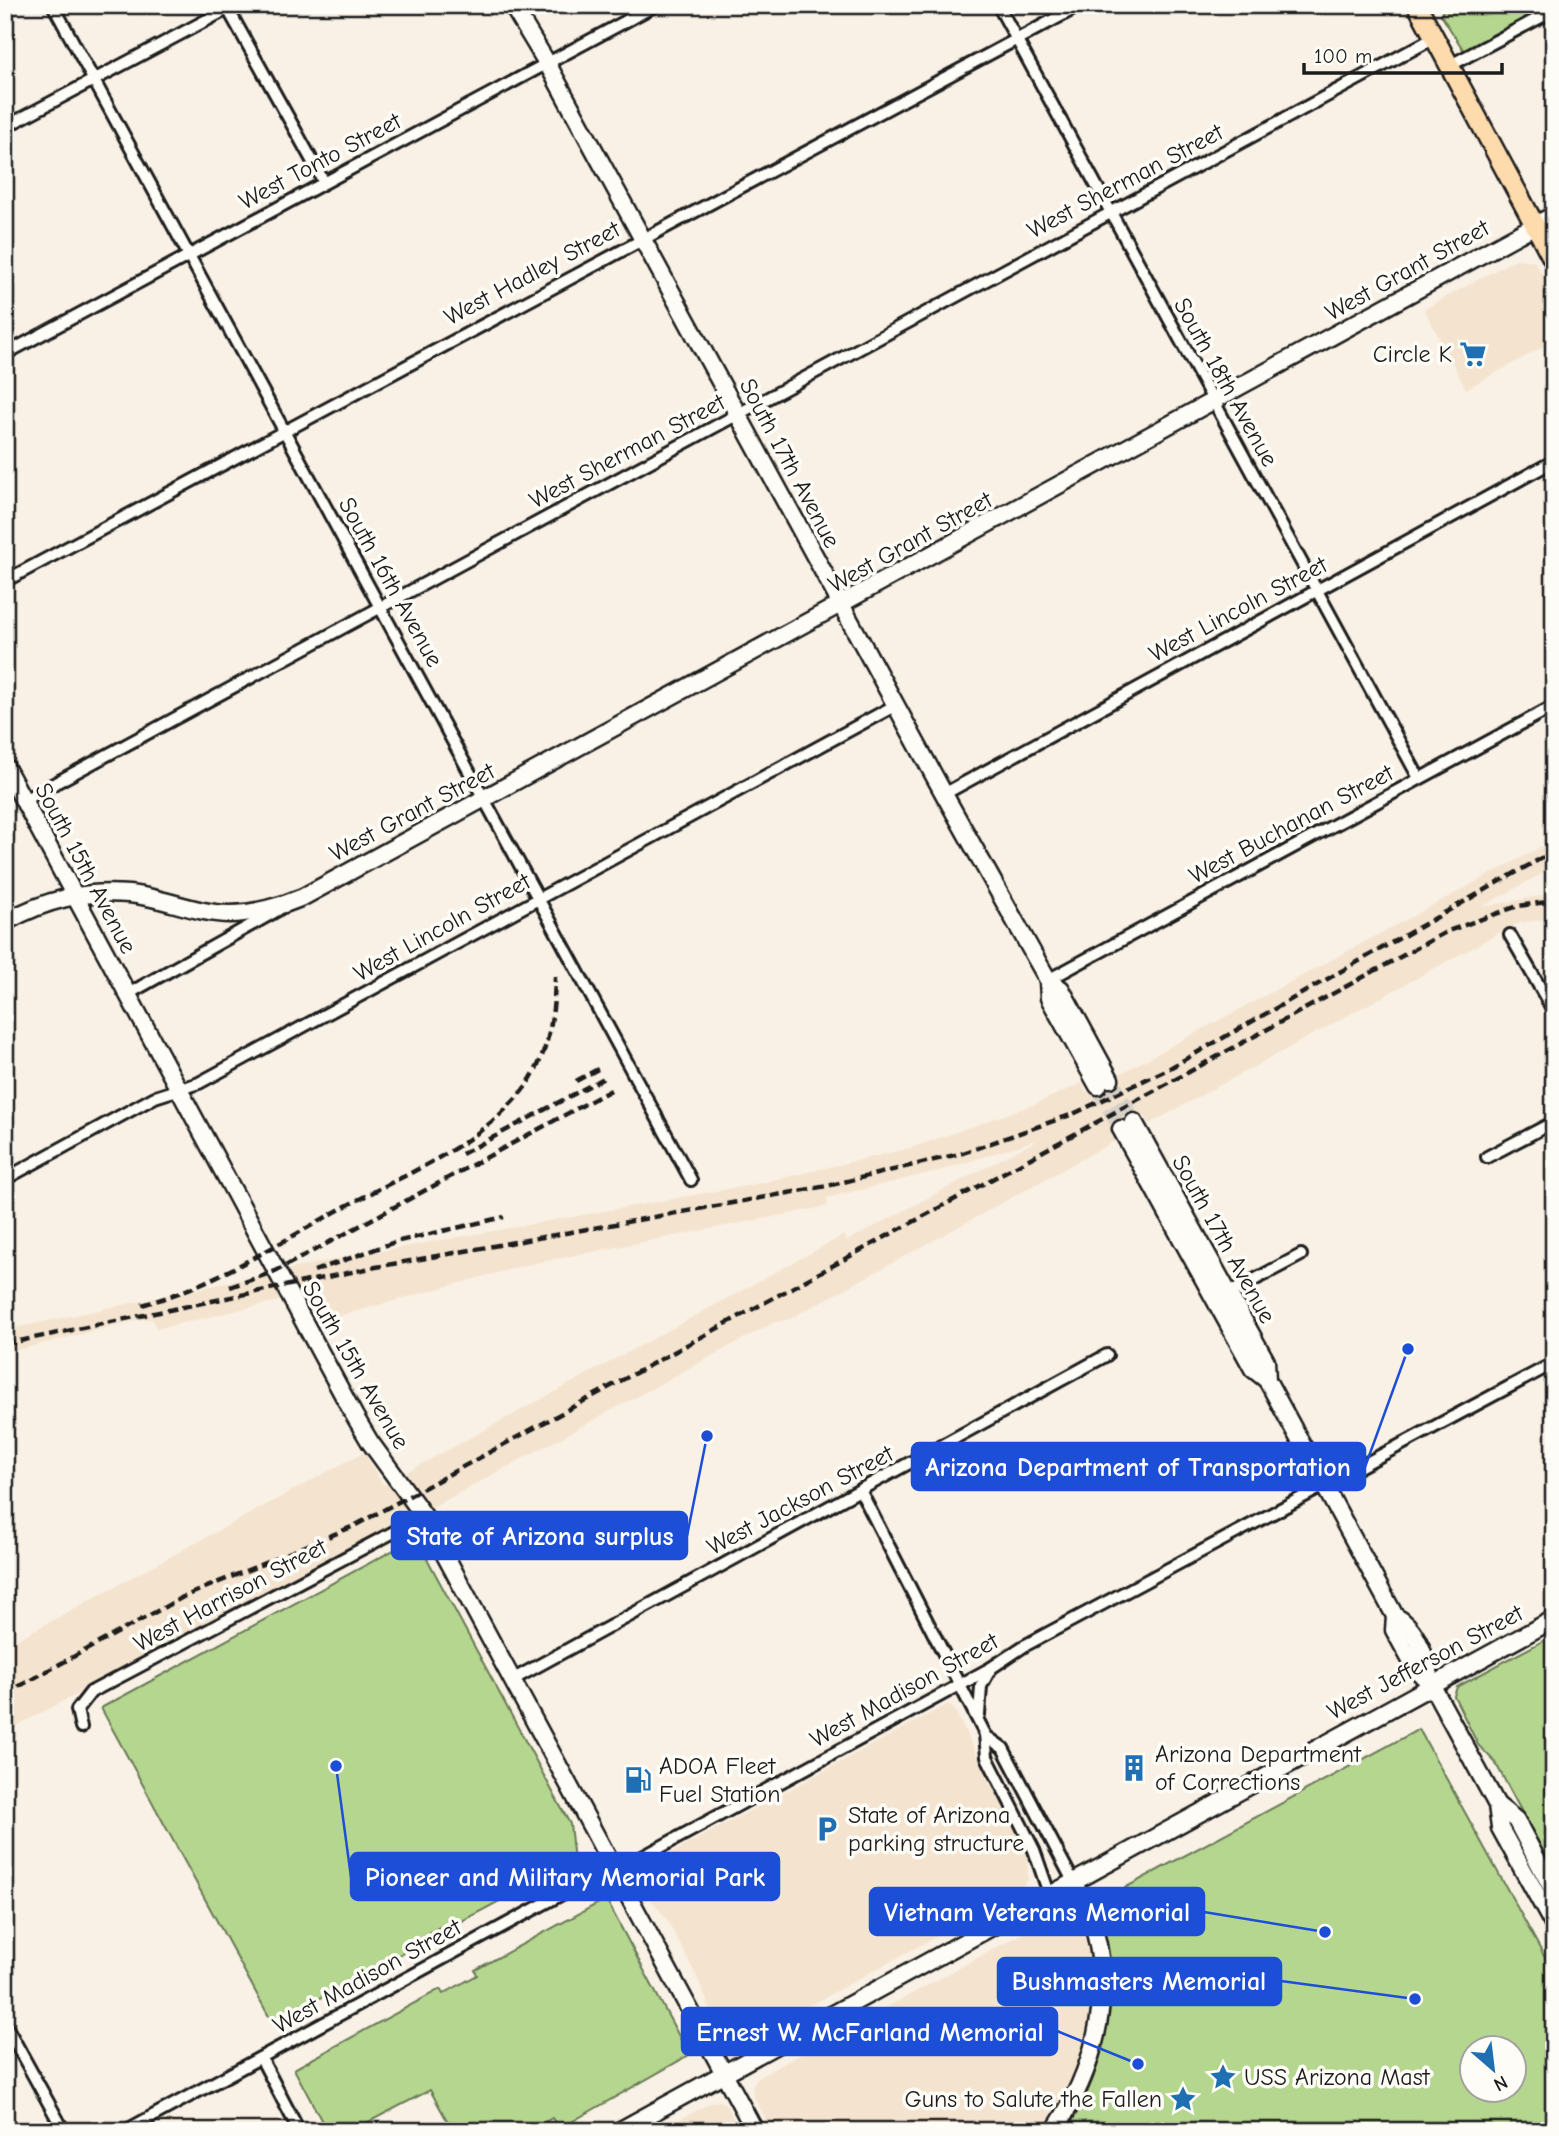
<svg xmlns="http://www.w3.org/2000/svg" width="1559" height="2136" font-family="'Comic Neue',sans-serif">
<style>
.built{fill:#f4e4cf}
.green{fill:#b5d68f;stroke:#687956;stroke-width:2;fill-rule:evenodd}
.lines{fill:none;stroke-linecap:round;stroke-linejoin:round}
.secondary-tunnel{stroke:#d8d1c7;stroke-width:16;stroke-dasharray:16 8;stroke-linecap:butt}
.minor-casing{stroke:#1c1c1c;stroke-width:16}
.secondary-casing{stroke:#1c1c1c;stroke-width:21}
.primary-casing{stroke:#1c1c1c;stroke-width:23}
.minor{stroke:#fdfcf7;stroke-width:10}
.secondary{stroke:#fdfcf7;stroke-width:16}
.primary{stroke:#fedbac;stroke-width:18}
.rail{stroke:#1c1c1c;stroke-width:4.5;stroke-dasharray:10 5;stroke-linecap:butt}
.labels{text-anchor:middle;stroke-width:7;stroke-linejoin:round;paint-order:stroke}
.street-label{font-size:24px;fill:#1c1c1c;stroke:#fdfcf7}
.poi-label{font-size:24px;fill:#1c1c1c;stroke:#fdfcf7;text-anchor:start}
.leader{fill:none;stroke:#1d4ed8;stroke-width:2.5}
.callout-dot{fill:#1d4ed8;stroke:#fdfcf7;stroke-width:2.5}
.callout{fill:#1d4ed8;stroke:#1d4ed8;stroke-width:2.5}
.callout-label{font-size:26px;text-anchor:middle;font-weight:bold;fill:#fff}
</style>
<rect width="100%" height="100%" fill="#f9f1e5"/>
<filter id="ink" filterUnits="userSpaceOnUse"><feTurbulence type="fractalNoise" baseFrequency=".0143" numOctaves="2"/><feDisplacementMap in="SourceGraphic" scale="14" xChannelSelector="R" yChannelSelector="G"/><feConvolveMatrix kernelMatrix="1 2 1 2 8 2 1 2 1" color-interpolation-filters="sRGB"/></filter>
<g filter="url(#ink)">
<g class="built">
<polygon points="1516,259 1534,261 1554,294 1554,341 1466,389 1424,309"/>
<polygon points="1554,840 1554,867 1482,907 1554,893 1554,917 1516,924 1149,1124 1143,1113 1110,1132 1115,1141 790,1319 775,1322 448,1499 5,1732 5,1646 364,1452 383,1485 844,1235 847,1241 1039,1139 942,1170 827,1198 828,1206 530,1264 320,1321 305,1295 156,1329 152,1319 137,1320 5,1353 5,1330 347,1257 756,1184 911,1148 1035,1104 1082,1083 1086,1092"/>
<polygon points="948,1704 954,1709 1027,1855 1028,1880 1016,1893 741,2043 727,2042 721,2037 697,1977 667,1920 637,1881 638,1871"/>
<polygon points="1074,1911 1084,1923 1092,1964 1092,2015 1073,2085 1045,2131 772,2131 753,2095 752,2087 757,2078 1062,1912"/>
<polygon points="720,2101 726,2105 740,2131 658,2131 712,2102"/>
</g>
<g class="green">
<polygon points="1445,5 1554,5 1464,51 1441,15"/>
<polygon points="401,1546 423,1551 570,1824 574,1861 449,1928 446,1924 430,1932 432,1937 273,2024 101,1708"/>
<polygon points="1554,1635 1554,1882 1549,1874 1552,1868 1495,1762 1478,1745 1454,1696 1457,1687"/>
<path d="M 1419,1729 L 1554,1974 L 1554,2131 L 1066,2131 C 1111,2064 1121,1979 1095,1904 ZM 1472,2048 L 1514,2048 L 1514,2090 L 1472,2090 Z"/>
<polygon points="606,1899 689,2055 559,2129 552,2118 529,2131 453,2131 430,2090 351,2131 327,2131 294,2069 440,1989 443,1994 477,1975 475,1970"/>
</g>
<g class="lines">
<g class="secondary-tunnel">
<polyline points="1110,1079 1134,1122"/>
<polyline points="1098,1086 1121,1129"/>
</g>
<defs>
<g id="minor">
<polyline points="53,5 691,1180"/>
<polyline points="998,5 1419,778"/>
<polyline points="228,9 324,182"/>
<polyline points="1449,66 1554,10"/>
<polyline points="5,127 235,5"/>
<polyline points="5,354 656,5"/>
<polyline points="5,581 1081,5"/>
<polyline points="944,794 1554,461"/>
<polyline points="24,800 1434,38"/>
<polyline points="1510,935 1554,1012"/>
<polyline points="1048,980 1554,706"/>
<polyline points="128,994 278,910"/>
<polyline points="1487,1157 1554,1122"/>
<polyline points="5,1179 155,1097 199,1083 896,705"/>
<polyline points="1224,1296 1301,1255"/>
<polyline points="861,1492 986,1736 1003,1748 1074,1883"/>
<polyline points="512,1680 1107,1355"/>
<polyline points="979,1715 981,1686 991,1668"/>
<polyline points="81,1727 77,1710 91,1692 424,1516"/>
<polyline points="985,1734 987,1757 1034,1850 1050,1896"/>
<polyline points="5,2024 64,2131"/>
<polyline points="261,2058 299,2131"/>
<polyline points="125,2131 599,1874 635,1861 991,1668 1024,1646 1554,1363"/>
</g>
<g id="secondary">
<polyline points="512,5 547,63 944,794 1035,957 1048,980 1049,998 1098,1086"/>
<polyline points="5,766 354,1415 370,1442 424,1516 755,2131"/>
<path d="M 5,922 C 45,900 84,890 129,894 C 162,897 197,914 230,914 C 253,914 282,906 303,897 L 1554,215"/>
<polyline points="1048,980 1061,989 1110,1079"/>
<polyline points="1134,1122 1266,1361 1267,1380 1395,1616 1394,1630 1415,1668 1431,1684 1497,1805 1500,1828 1554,1926"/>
<polyline points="1121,1129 1253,1369 1267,1380"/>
<path d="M 1395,1616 C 1418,1628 1427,1660 1431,1684"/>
<polyline points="1497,1805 1516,1820 1554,1892"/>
<polyline points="619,2131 1554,1619"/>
<path d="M 1054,2131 C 1093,2073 1113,2000 1095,1932 C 1090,1915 1081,1899 1074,1883"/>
</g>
<polyline id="primary" points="1417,5 1554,261"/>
</defs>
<use href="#minor" class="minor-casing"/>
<use href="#secondary" class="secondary-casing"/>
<use href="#primary" class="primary-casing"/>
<use href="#minor" class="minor"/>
<use href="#secondary" class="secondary"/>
<use href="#primary" class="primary"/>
<g class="rail">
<polyline points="576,1081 598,1069"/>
<polyline points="462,1154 604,1078"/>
<polyline points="314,1271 395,1242 504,1217"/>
<polyline points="230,1287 276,1271 611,1090"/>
<path d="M 142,1305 C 214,1285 279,1243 344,1207 C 404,1175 473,1148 518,1096 C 548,1061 554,1020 555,976"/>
<polyline points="5,1344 376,1267 827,1186 963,1153 1073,1114 1168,1069 1554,851"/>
<polyline points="5,1694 183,1597 354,1526 1448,931 1518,906 1554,901"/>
</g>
</g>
</g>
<defs>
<symbol id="supermarket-bare" viewBox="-9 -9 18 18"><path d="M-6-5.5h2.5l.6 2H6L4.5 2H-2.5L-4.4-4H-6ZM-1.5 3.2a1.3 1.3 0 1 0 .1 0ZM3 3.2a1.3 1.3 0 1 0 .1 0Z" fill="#1f6fb2" stroke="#fdfcf7" stroke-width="2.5" paint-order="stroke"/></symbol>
<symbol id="building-bare" viewBox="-9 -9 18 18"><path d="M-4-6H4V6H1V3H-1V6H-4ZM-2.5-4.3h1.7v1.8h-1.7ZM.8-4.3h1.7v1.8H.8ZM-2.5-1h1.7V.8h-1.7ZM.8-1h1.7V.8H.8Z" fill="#1f6fb2" stroke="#fdfcf7" stroke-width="2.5" paint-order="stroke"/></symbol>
<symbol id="fuel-bare" viewBox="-9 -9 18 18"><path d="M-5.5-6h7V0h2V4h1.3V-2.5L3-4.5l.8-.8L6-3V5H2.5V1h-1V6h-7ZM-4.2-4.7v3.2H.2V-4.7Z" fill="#1f6fb2" stroke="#fdfcf7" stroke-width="2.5" paint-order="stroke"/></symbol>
<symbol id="parking-bare" viewBox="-9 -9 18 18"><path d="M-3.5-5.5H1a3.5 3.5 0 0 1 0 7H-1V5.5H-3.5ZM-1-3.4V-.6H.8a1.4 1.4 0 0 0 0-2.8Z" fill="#1f6fb2" stroke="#fdfcf7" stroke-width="2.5" paint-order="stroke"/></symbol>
<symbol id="sight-bare" viewBox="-9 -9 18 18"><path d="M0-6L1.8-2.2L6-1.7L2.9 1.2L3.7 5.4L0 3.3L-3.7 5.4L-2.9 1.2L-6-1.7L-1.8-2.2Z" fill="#1f6fb2" stroke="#fdfcf7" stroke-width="2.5" paint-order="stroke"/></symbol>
</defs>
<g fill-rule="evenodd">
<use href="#supermarket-bare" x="1454" y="335" width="38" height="38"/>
<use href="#building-bare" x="1115" y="1749" width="38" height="38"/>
<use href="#fuel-bare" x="619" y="1761" width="38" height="38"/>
<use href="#parking-bare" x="808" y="1810" width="38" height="38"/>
<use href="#sight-bare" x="1204" y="2058" width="38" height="38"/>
<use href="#sight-bare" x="1164" y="2080" width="38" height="38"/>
</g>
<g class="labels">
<g class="street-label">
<text transform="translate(320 161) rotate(-28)" y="8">West Tonto Street</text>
<text transform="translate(1125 181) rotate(-28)" y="8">West Sherman Street</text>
<text transform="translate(1407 270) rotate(-29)" y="8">West Grant Street</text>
<text transform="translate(532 273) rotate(-28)" y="8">West Hadley Street</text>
<text transform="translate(1226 382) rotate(61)" y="8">South 18th Avenue</text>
<text transform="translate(627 451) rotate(-28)" y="8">West Sherman Street</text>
<text transform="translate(790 463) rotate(62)" y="8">South 17th Avenue</text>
<text transform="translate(910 542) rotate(-29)" y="8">West Grant Street</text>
<text transform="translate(391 582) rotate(61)" y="8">South 16th Avenue</text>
<text transform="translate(1238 609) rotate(-28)" y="8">West Lincoln Street</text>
<text transform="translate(412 812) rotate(-28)" y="8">West Grant Street</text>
<text transform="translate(1291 824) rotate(-28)" y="8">West Buchanan Street</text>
<text transform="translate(86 868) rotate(62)" y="8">South 15th Avenue</text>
<text transform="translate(442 927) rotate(-29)" y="8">West Lincoln Street</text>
<text transform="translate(1224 1239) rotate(61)" y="8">South 17th Avenue</text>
<text transform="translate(356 1365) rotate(60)" y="8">South 15th Avenue</text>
<text transform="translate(800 1500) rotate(-28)" y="8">West Jackson Street</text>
<text transform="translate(230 1595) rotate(-28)" y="8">West Harrison Street</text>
<text transform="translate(1425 1662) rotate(-28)" y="8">West Jefferson Street</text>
<text transform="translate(904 1690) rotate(-29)" y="8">West Madison Street</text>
<text transform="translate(367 1976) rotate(-29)" y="8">West Madison Street</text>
</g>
<g class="poi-label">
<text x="1452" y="362" text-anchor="end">Circle K</text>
<text x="1155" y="1762">Arizona Department<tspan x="1155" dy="28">of Corrections</tspan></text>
<text x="659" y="1774">ADOA Fleet<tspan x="659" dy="28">Fuel Station</tspan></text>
<text x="848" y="1823">State of Arizona<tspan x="848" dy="28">parking structure</tspan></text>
<text x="1244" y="2085">USS Arizona Mast</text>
<text x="1162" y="2107" text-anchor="end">Guns to Salute the Fallen</text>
</g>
</g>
<path class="leader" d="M1408 1349L1365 1467M707 1436L687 1536M336 1766L351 1877M1325 1932L1204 1912M1415 1999L1281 1981M1138 2064L1057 2031"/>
<g class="callout-dot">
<circle cx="1408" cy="1349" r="7"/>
<circle cx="707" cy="1436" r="7"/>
<circle cx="336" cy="1766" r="7"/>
<circle cx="1325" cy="1932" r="7"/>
<circle cx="1415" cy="1999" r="7"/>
<circle cx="1138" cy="2064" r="7"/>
</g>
<g class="callout">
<rect x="912" y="1443" width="453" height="47" rx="7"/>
<rect x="392" y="1512" width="295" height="47" rx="7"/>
<rect x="351" y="1853" width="428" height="47" rx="7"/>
<rect x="870" y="1888" width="334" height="47" rx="7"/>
<rect x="998" y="1958" width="283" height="47" rx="7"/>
<rect x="682" y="2008" width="375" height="47" rx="7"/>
</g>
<g class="callout-label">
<text x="1138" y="1476">Arizona Department of Transportation</text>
<text x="540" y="1545">State of Arizona surplus</text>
<text x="565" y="1886">Pioneer and Military Memorial Park</text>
<text x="1037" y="1921">Vietnam Veterans Memorial</text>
<text x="1139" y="1990">Bushmasters Memorial</text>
<text x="870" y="2041">Ernest W. McFarland Memorial</text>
</g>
<rect width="1559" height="2136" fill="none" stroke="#fdfcf7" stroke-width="28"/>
<rect x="14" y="14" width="1531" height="2108" fill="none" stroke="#1c1c1c" stroke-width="2.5" filter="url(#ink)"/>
<g transform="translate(1493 2069) rotate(152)"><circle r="33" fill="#fdfcf7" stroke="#a3a29f" stroke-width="2"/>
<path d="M0-5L12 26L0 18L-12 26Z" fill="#1f6fb2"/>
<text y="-10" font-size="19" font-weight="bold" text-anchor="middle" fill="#1c1c1c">N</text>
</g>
<path d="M1304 63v10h198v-10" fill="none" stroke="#1c1c1c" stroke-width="3.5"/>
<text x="1314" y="63" font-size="21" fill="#1c1c1c" stroke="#fdfcf7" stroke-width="5" paint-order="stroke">100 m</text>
</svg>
